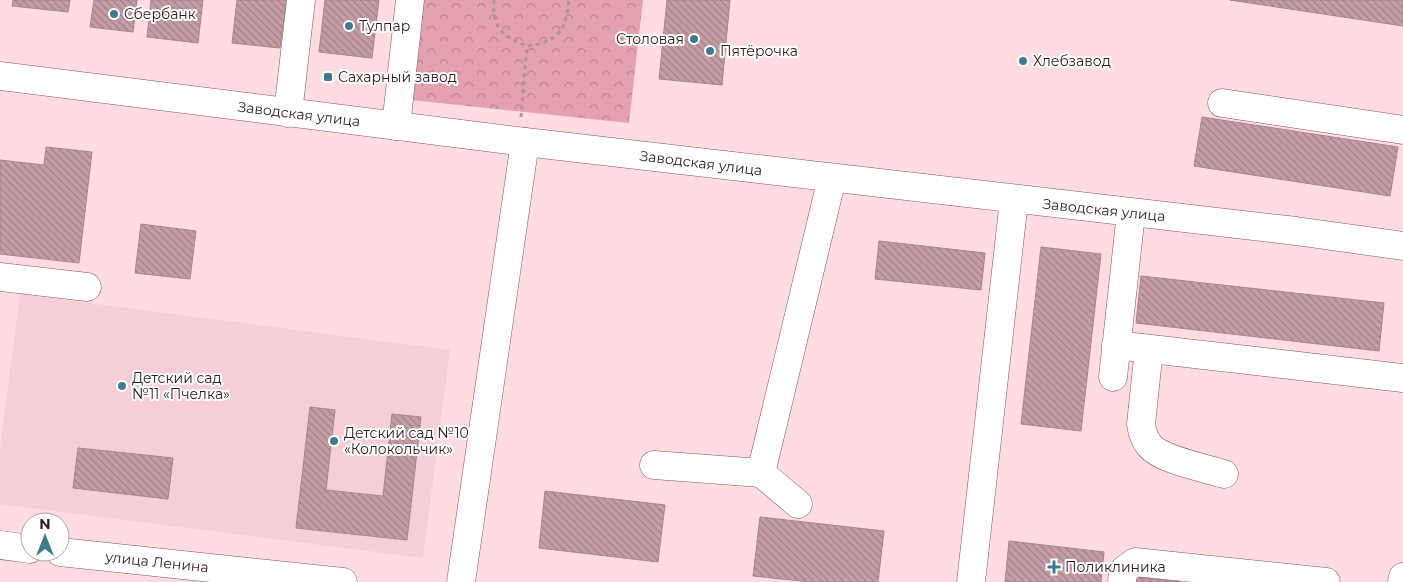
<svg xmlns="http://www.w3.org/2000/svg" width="1403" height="582" font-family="Montserrat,sans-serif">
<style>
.built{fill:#f6ced5}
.park{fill:url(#park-crowns)}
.building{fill:url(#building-back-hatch);stroke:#a9838a}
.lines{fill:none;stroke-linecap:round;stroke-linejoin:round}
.minor-casing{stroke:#79555d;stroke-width:29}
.path{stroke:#af9499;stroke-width:3;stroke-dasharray:4 4;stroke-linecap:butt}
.minor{stroke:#fff;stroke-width:28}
.poi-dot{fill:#3e7a91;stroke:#fff;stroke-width:2}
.labels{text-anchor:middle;stroke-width:4;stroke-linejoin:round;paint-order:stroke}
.poi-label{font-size:14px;fill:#2a1b1e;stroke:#fff;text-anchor:start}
.street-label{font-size:14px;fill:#2a1b1e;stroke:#fff}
</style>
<defs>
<pattern id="park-crowns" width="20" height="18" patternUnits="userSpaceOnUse" patternTransform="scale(1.25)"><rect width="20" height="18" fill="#e4a2b0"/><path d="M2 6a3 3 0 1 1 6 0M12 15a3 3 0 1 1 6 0" fill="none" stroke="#b9838f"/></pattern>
<pattern id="building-back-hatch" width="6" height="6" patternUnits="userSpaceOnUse" patternTransform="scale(1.25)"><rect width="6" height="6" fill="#c59ea5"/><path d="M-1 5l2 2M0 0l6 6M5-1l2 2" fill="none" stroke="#a08086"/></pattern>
</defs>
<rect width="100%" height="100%" fill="#fedce2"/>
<polygon class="built" points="20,294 450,350 423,558 0,504 0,448"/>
<polygon class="park" points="422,0 643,0 629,123 411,100"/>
<g class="building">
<polygon points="13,0 70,0 68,12 12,6"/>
<polygon points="94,0 137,0 133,32 90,27"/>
<polygon points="151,0 203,0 198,43 147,37"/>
<polygon points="237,0 286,0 280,48 232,43"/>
<polygon points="325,0 379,0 372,58 319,52"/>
<polygon points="667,0 730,0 722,85 659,79"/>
<polygon points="1230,0 1403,0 1403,26"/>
<polygon points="1202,117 1398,147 1390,196 1194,166"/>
<polygon points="46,147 92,152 79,263 0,254 0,160 44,165"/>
<polygon points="141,224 196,231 190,279 135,273"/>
<polygon points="879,241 985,253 981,290 875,279"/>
<polygon points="1041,247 1101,254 1081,431 1021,424"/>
<polygon points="1141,276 1384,303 1379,351 1136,323"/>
<polygon points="310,407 335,410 326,490 383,496 392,414 421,417 407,540 296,528"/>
<polygon points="78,448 173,458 168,499 73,488"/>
<polygon points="545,491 665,505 658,562 539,548"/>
<polygon points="760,517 884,531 878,582 811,582 753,576"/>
<polygon points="1009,541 1104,552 1101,582 1005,582"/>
<polygon points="1134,577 1181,582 1134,582"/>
</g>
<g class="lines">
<defs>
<g id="minor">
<polyline points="0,76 525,142 1296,231 1403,246"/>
<polyline points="1222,103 1403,130"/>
<polyline points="288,113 301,0"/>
<polyline points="396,126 410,0"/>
<polyline points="0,277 87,287"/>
<polyline points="1116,345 1403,378"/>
<path d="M 1149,349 L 1141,424 C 1142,432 1144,439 1150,446 C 1162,460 1205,468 1224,474"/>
<polyline points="1113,377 1131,213"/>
<polyline points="654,465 761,473 832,178"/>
<polyline points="761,473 798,504"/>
<polyline points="0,545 30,549"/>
<polyline points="60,552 343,582"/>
<polyline points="461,582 525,142"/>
<polyline points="971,582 1014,200"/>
<polyline points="1122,582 1123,571 1135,562 1326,582"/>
<polyline points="1402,582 1403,577"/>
</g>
</defs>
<use href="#minor" class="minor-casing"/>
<g class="path">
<path d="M 494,0 C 492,27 502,37 527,46"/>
<path d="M 521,117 L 527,46 C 558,42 566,30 569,0"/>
</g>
<use href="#minor" class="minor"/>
</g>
<g class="poi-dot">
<circle cx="114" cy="14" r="5"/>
<circle cx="349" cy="26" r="5"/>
<circle cx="694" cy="39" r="5"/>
<circle cx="710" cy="51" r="5"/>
<circle cx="1023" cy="61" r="5"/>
<rect x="323" y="72" width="10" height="10" rx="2.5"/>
<circle cx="122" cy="386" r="5"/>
<circle cx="334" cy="441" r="5"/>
<path d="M1051.5 559.5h5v5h5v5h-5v5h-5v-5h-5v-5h5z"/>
</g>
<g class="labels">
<g class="poi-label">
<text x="124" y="19">Сбербанк</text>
<text x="359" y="31">Тулпар</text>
<text x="684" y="44" text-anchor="end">Столовая</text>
<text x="720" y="56">Пятёрочка</text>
<text x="1033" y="66">Хлебзавод</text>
<text x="338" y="82">Сахарный завод</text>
<text x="132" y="383">Детский сад<tspan x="132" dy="16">№11 «Пчелка»</tspan></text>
<text x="344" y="438">Детский сад №10<tspan x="344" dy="16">«Колокольчик»</tspan></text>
<text x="1065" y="572">Поликлиника</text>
</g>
<g class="street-label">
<text transform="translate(299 114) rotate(7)" y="5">Заводская улица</text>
<text transform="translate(701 163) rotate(7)" y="5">Заводская улица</text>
<text transform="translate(1104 210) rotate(6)" y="5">Заводская улица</text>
<text transform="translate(157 562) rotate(6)" y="5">улица Ленина</text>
</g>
</g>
<g transform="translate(45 537)"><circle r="24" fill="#ffffff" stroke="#aaa4a5"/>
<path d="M0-4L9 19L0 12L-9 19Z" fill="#3e7a91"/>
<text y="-8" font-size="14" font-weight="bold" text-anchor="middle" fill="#2a1b1e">N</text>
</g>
</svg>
